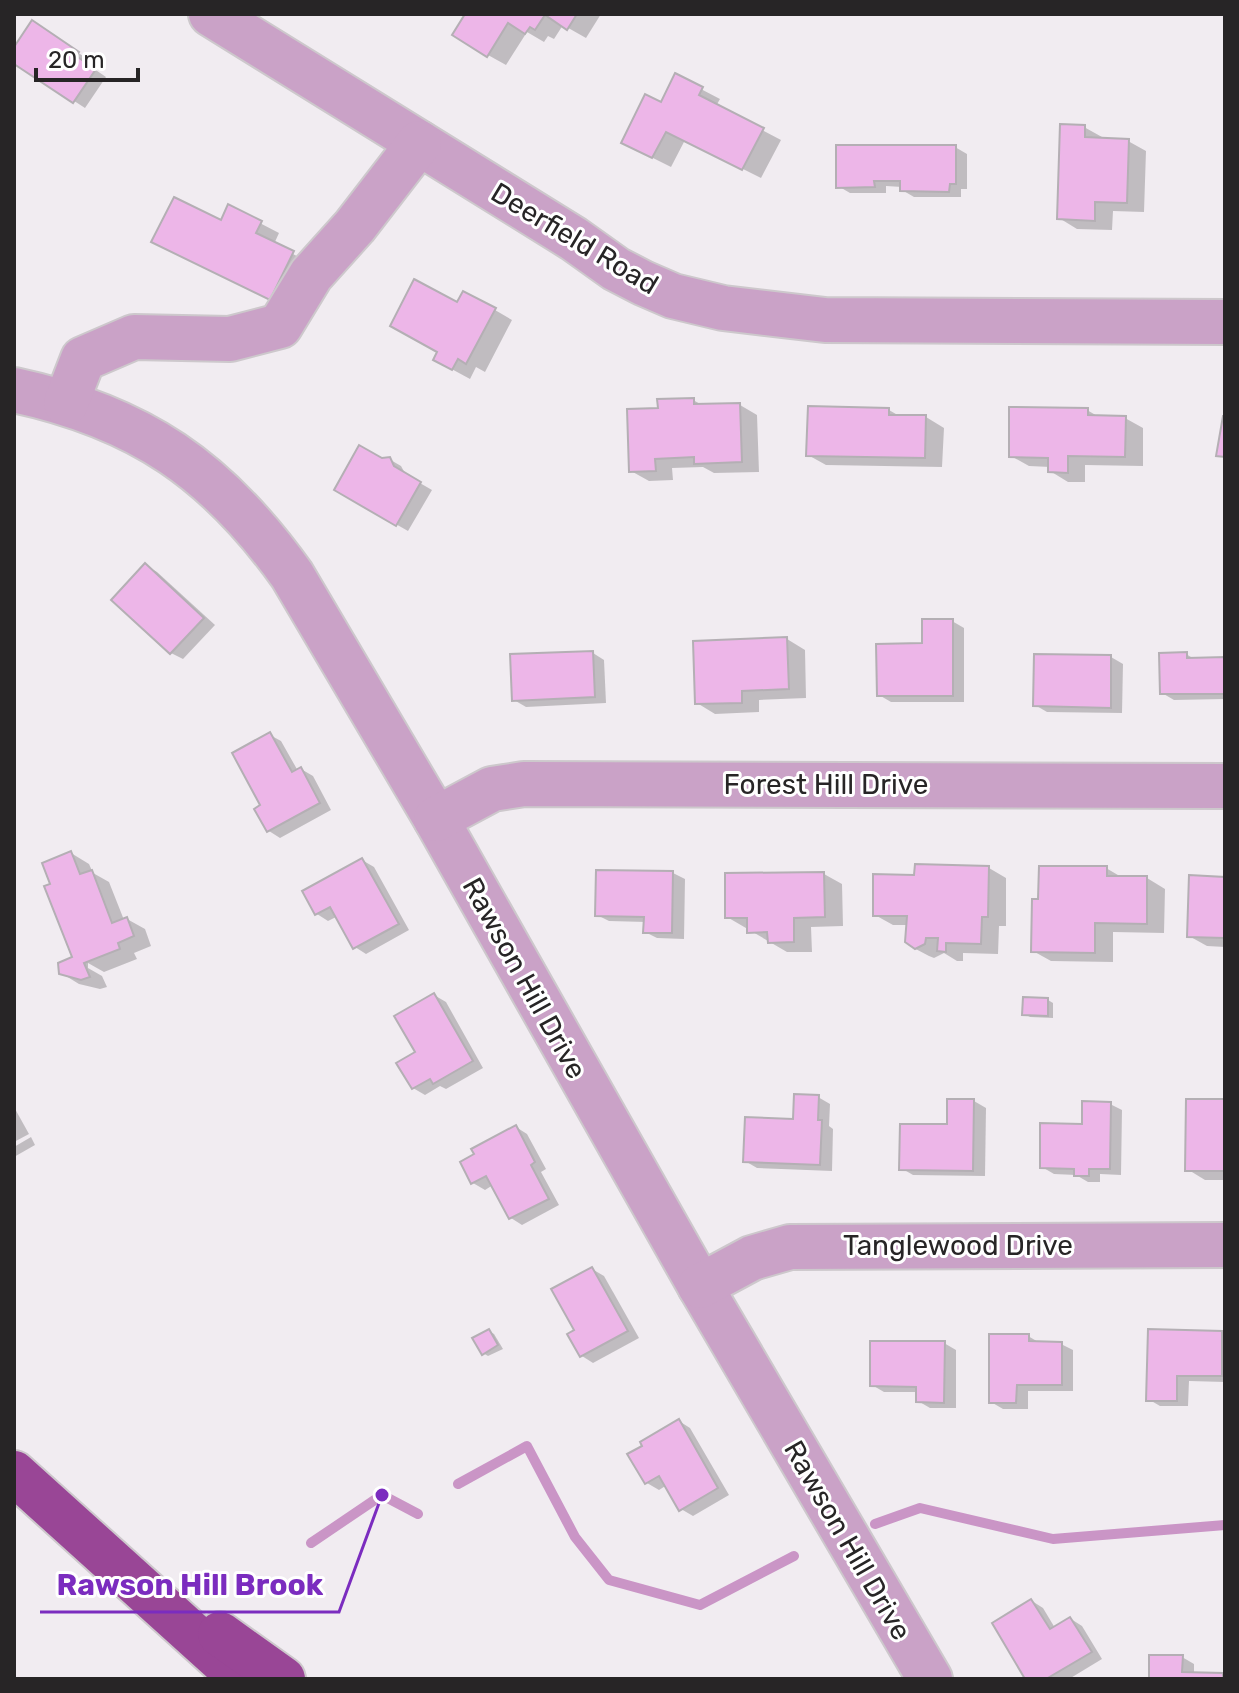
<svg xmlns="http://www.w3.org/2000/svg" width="1239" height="1693" font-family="Rubik,sans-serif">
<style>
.shadow{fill:#0003}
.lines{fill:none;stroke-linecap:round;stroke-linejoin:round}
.stream{stroke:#ca95c6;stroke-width:10}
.building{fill:#edb6e8;stroke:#b4afb4;stroke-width:2}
.minor-casing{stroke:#cdc8cc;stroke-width:48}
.highway-casing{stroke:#cdc8cc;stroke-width:48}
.minor{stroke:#caa2c7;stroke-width:44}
.highway{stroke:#994696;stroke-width:44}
.labels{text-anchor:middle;stroke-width:6;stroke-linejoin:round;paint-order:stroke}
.street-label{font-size:28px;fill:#272526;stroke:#fff}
.leader{fill:none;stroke:#7b2cbf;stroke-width:3}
.callout-dot{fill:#7b2cbf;stroke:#fff;stroke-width:3}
.callout-label{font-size:30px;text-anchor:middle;font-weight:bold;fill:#7b2cbf;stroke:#fff;stroke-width:6;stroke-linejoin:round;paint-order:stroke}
</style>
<rect width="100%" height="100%" fill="#f1ecf1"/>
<g class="shadow">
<polygon points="467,14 601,14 586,38 563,25 554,39 548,36 544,42 527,32 506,65 488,55"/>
<polygon points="44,30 89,60 87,64 106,77 85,108 14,62 14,50"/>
<polygon points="676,76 720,99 716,106 781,140 761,178 685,140 671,167 641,152"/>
<polygon points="1084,127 1102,137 1102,140 1128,141 1146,151 1144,212 1113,211 1112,230 1077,229 1059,218"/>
<polygon points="955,147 967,154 967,189 961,189 961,197 914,197 902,190 902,187 886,186 886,193 850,193 838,186"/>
<polygon points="229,207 279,233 274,244 310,263 288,308 172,251 222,223"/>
<polygon points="458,305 495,310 512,320 485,372 476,367 470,379 435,360"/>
<polygon points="693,400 704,406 740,405 757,415 759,472 714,473 703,467 672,468 673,480 649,481 631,471 660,410"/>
<polygon points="889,410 901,417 926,417 944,428 942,467 826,465 808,455"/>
<polygon points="1087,410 1099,417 1125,418 1143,428 1143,466 1085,465 1085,482 1068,482 1050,471 1050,467 1029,466 1011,456"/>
<polygon points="389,459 401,466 406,475 432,490 408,531 336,490 382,460"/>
<polygon points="145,565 157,572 215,625 183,659 171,653 114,600"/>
<polygon points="952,621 964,628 964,702 891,702 879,695 924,645"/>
<polygon points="787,639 805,650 806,698 759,700 759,712 715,714 697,703"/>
<polygon points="593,653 604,660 606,703 526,707 514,700"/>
<polygon points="1186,654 1196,660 1225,659 1225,699 1174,700 1162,693"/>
<polygon points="1111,657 1123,664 1122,713 1047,712 1035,705"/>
<polygon points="270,735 281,741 298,771 301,769 313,776 331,810 280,838 269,831 263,806"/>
<polygon points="71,853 89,864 93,873 109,882 124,920 127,919 145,929 151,946 134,953 137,959 104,972 88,963 88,968 102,976 107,987 100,989 79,984 61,973 74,959 53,885"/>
<polygon points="362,860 374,867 409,930 366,954 355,947 338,916 328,921 317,914"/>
<polygon points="989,868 1006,878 1006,926 999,926 998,954 963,953 963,961 957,961 944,953 934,958 929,956 910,946 908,925 893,925 875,915 916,877"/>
<polygon points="1106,868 1123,878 1147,878 1165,889 1164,933 1113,932 1113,962 1051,961 1033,951"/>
<polygon points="673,873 685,879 684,939 657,938 645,932 646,922 609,921 597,915"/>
<polygon points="824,874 842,884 843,926 811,927 812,952 787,952 727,917"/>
<polygon points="1225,879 1225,947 1207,946 1189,936"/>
<polygon points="434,995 446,1002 483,1068 446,1089 440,1086 425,1095 413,1088 418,1053"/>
<polygon points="1048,1000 1053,1003 1053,1018 1030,1017 1025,1014"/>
<polygon points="818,1097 830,1104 829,1126 833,1129 832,1171 757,1168 745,1161 795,1121"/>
<polygon points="974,1101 986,1108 985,1176 913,1175 901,1168"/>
<polygon points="1225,1101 1225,1180 1205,1180 1187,1169"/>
<polygon points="1110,1104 1122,1110 1121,1175 1100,1174 1100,1182 1088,1182 1076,1175 1054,1174 1042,1167"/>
<polygon points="14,1107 29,1134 14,1142"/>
<polygon points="516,1127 527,1134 546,1169 541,1172 559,1205 522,1225 511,1218 493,1185 485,1190 473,1183"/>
<polygon points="31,1137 35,1145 14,1157 14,1147"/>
<polygon points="592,1269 604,1276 639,1338 593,1363 582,1356 577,1331"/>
<polygon points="489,1331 494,1334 503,1349 488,1356 483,1353"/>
<polygon points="1221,1333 1225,1335 1225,1382 1189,1381 1188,1406 1160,1406 1148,1399"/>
<polygon points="1028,1336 1040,1343 1061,1344 1073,1350 1073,1391 1028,1391 1028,1409 1003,1409 991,1402"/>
<polygon points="944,1343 956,1350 956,1408 930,1408 918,1401 918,1392 884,1392 872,1385"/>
<polygon points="679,1421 690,1428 729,1495 693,1516 681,1509 667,1485 659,1490 647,1483"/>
<polygon points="1032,1601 1043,1608 1055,1628 1071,1619 1082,1626 1102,1659 1069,1679 1028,1679"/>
<polygon points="1182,1657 1194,1664 1194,1675 1222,1675 1225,1679 1151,1679"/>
</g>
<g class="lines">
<g class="stream">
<polyline points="458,1484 527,1446 575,1537 609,1580 700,1605 794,1556"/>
<polyline points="875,1524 920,1508 1053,1539 1225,1525"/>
<polyline points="311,1543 382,1495 418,1514"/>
</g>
</g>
<g class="building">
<polygon points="465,14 577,14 567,30 545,15 535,30 530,27 525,34 508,23 487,57 452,35"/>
<polygon points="32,20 79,52 76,56 96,69 73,103 14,64 14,47"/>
<polygon points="675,73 703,87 699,95 764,128 742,170 666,132 652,158 621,143 645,94 661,102"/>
<polygon points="1060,124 1085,125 1085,137 1129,139 1127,203 1095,202 1095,221 1057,219"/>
<polygon points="836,145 956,145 956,184 950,184 949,192 900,191 900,181 874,181 875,187 836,188"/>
<polygon points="174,197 221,220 228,204 262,221 256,233 294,251 270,300 151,242"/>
<polygon points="414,279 457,302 463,291 496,308 466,364 458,359 452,370 433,360 437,352 390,326"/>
<polygon points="694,398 694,404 740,403 742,462 694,464 694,457 655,459 656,471 629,472 627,409 658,408 657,399"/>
<polygon points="808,406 889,408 889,415 926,415 925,458 806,456"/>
<polygon points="1009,407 1088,408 1088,415 1126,416 1125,457 1068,456 1068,473 1048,472 1048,458 1009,457"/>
<polygon points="1223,416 1225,416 1225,457 1216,456"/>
<polygon points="359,445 382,458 390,457 394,466 421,482 396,526 334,490"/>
<polygon points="145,563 204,618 170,654 111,600"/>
<polygon points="922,619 953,619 953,696 877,696 876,644 922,643"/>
<polygon points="787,637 789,689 742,691 742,703 695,704 693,641"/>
<polygon points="593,651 595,697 512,701 510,654"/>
<polygon points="1187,652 1187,658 1225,657 1225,694 1160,694 1159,653"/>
<polygon points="1034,654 1111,655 1111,708 1033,706"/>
<polygon points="270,732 292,772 301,767 320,803 267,832 254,809 260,805 232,753"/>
<polygon points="71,851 80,874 92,870 112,923 127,917 134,936 118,943 120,949 84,963 90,977 81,980 59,974 58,963 72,957 44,886 50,884 42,863"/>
<polygon points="362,858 399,924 353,949 330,907 315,915 302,891"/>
<polygon points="915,864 989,866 988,917 982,917 981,944 946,943 946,952 937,951 938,938 926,938 925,944 915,949 905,942 907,916 873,916 873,874 914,875"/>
<polygon points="1039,866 1107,866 1107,876 1147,876 1147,924 1095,923 1095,953 1031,952 1032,899 1038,899"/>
<polygon points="596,870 673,871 672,933 643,933 644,917 595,916"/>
<polygon points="824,872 825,917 794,918 794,942 768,943 767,932 747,933 747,918 725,918 725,873"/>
<polygon points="1189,875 1225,877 1225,938 1187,937"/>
<polygon points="434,993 473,1061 433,1084 430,1079 412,1089 396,1063 415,1052 394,1016"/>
<polygon points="1023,997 1048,998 1048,1016 1022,1015"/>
<polygon points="794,1094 819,1095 818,1120 822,1120 820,1165 743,1162 745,1117 793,1119"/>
<polygon points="947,1099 974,1099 973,1171 899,1170 900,1124 947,1124"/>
<polygon points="1186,1099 1225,1099 1225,1171 1185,1171"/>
<polygon points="1082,1101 1111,1102 1110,1169 1089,1169 1089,1176 1074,1176 1074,1169 1040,1168 1040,1123 1082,1124"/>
<polygon points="516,1125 535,1162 531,1165 549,1199 509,1219 486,1176 471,1184 460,1162 474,1154 471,1149"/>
<polygon points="592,1267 628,1331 580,1357 567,1334 574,1330 551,1289"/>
<polygon points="489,1329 498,1345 482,1355 472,1338"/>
<polygon points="1148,1329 1222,1331 1222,1376 1177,1376 1177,1401 1146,1401"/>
<polygon points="989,1334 1029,1334 1029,1341 1062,1342 1062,1385 1017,1385 1016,1403 989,1403"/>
<polygon points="870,1341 945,1341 944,1403 916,1402 916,1387 870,1386"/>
<polygon points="679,1419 718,1488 679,1511 659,1476 645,1484 627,1454 642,1446 640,1442"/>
<polygon points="1031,1599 1050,1629 1070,1617 1092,1652 1046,1679 1025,1679 992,1623"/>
<polygon points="1149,1655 1183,1655 1182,1672 1223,1673 1223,1679 1149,1679"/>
</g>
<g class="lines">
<defs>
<g id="minor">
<polyline points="211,14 574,239 616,269 643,283 673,296 723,308 825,320 1225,322"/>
<path d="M 14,390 C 140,417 217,470 292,575 L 436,819 L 700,1286 L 930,1679"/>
<polyline points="66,403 83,359 134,337 230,339 280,326 311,275 355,226 419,143"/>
<polyline points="436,819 492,789 524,784 1225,786"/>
<polyline points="700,1286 752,1258 790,1247 1225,1245"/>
</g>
<g id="highway">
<polyline points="14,1473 242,1679"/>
<polyline points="220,1634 283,1679"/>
</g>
</defs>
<use href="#minor" class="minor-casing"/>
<use href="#highway" class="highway-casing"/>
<use href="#minor" class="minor"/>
<use href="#highway" class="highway"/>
</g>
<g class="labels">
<g class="street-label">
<text transform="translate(575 238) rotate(31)" y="10">Deerfield Road</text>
<text x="826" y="794">Forest Hill Drive</text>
<text transform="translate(525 978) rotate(61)" y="10">Rawson Hill Drive</text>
<text x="958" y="1255">Tanglewood Drive</text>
<text transform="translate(848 1540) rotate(60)" y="10">Rawson Hill Drive</text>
</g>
</g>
<path class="leader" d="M382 1495L339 1612H40"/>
<circle class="callout-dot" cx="382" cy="1495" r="8"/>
<g class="callout-label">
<text x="190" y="1595">Rawson Hill Brook</text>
</g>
<rect width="1239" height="1693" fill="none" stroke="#272526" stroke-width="32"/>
<path d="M36 68v12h102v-12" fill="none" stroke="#272526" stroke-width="4"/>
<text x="48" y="68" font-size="24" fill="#272526" stroke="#ffffff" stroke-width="6" paint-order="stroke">20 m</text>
</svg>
